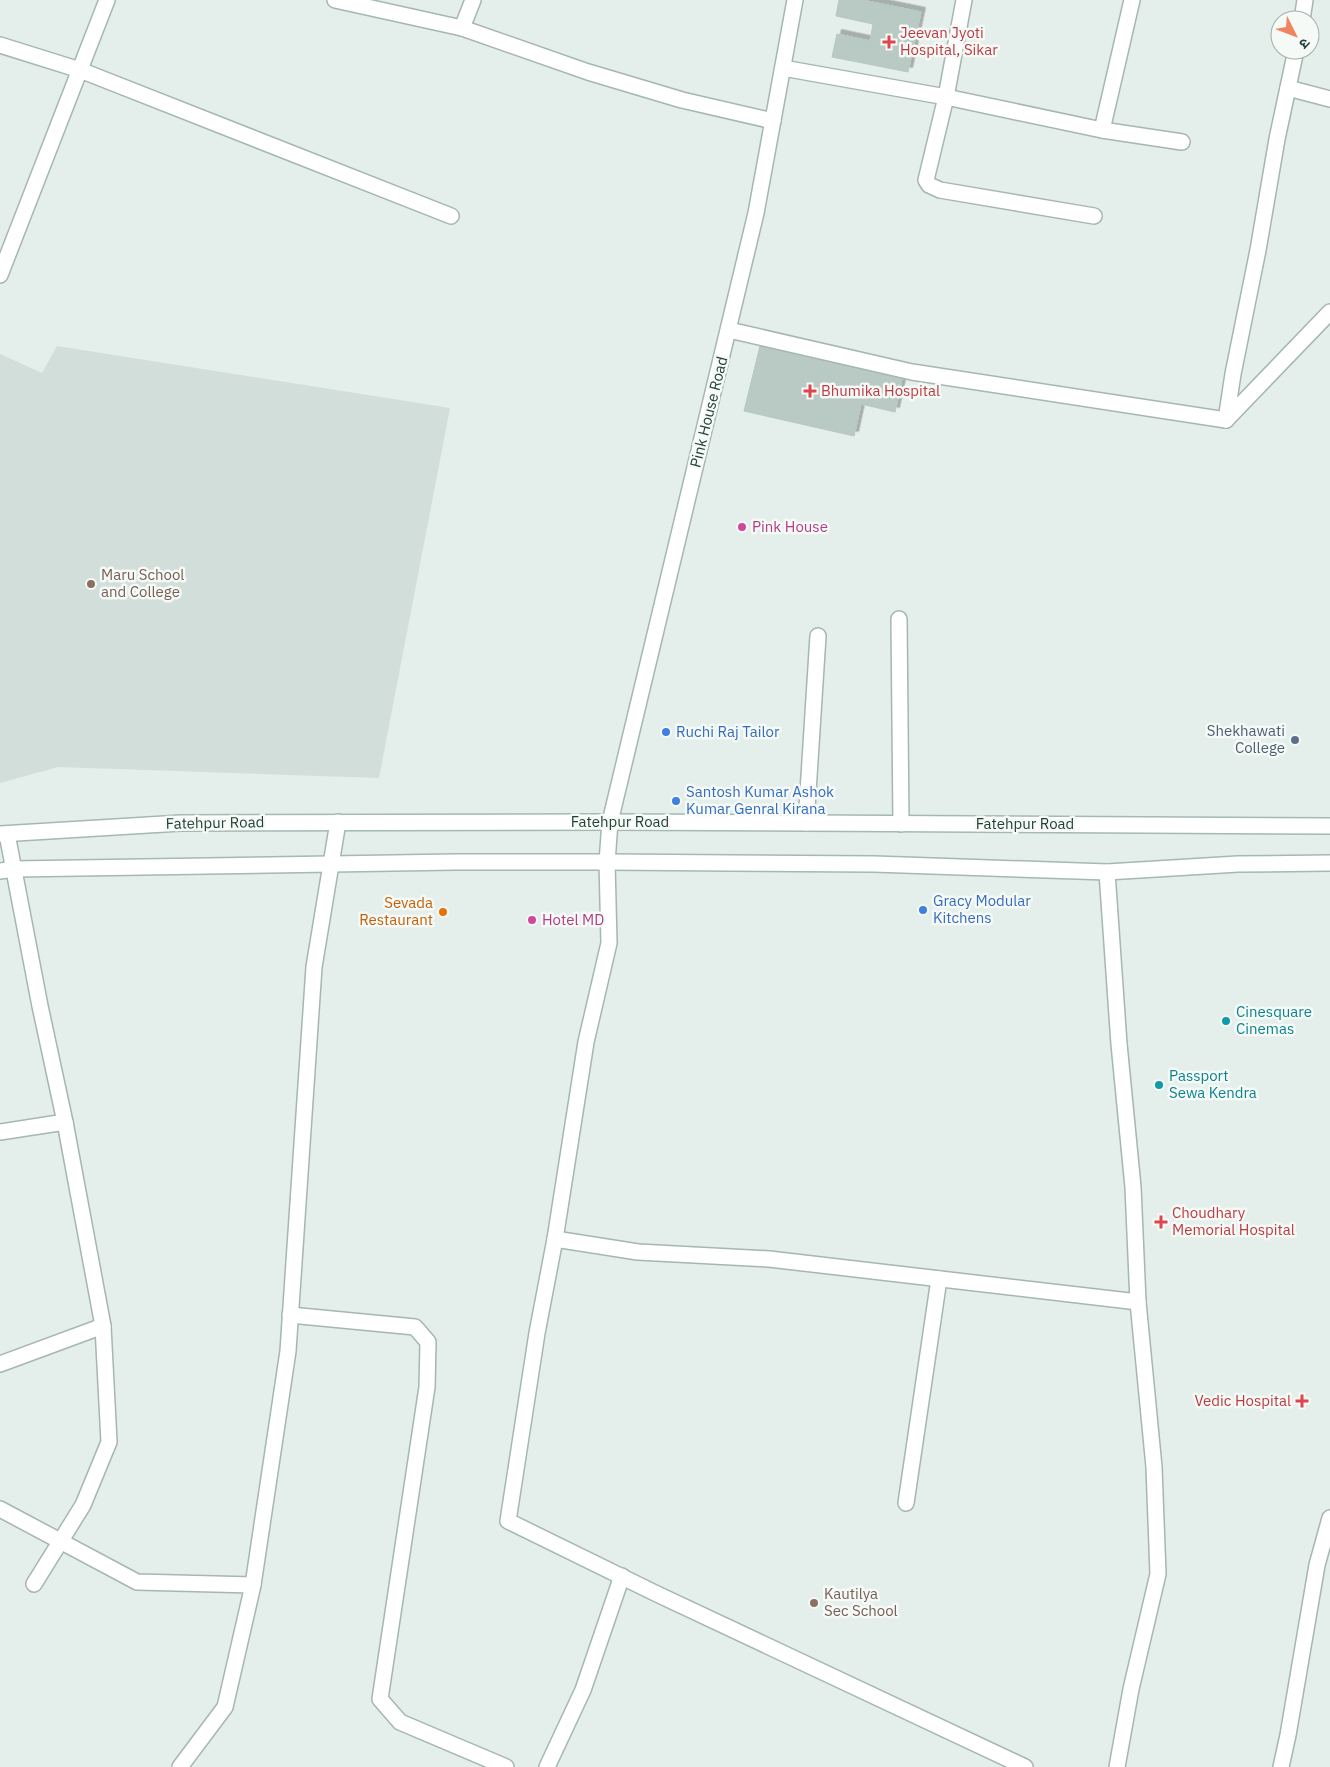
<svg xmlns="http://www.w3.org/2000/svg" width="1330" height="1767" font-family="'IBM Plex Sans','Noto Sans Devanagari',sans-serif">
<style>
.built{fill:#d2ded9}
.building{fill:#b9c9c3;stroke:#b7c7c1;filter:url(#shadow)}
.lines{fill:none;stroke-linecap:round;stroke-linejoin:round}
.street-casing{stroke:#a6b6b1;stroke-width:18}
.secondary-casing{stroke:#a3b9b2;stroke-width:18}
.street{stroke:#fff;stroke-width:15}
.secondary{stroke:#fff;stroke-width:15}
.health-dot{fill:#e0444e;stroke:#f5faf7;stroke-width:2}
.hotel-dot{fill:#d1479c;stroke:#f5faf7;stroke-width:2}
.education-dot{fill:#8d6e63;stroke:#f5faf7;stroke-width:2}
.shop-dot{fill:#3f7fe0;stroke:#f5faf7;stroke-width:2}
.service-dot{fill:#5c6f8a;stroke:#f5faf7;stroke-width:2}
.food-dot{fill:#e8710a;stroke:#f5faf7;stroke-width:2}
.culture-dot{fill:#0f9aa8;stroke:#f5faf7;stroke-width:2}
.labels{text-anchor:middle;stroke-width:5;stroke-linejoin:round;paint-order:stroke}
.health-label{font-size:15px;fill:#be3a42;stroke:#f5faf7;text-anchor:start}
.street-label{font-size:15px;fill:#234038;stroke:#f5faf7}
.hotel-label{font-size:15px;fill:#b23c85;stroke:#f5faf7;text-anchor:start}
.education-label{font-size:15px;fill:#785e54;stroke:#f5faf7;text-anchor:start}
.service-label{font-size:15px;fill:#4e5e75;stroke:#f5faf7;text-anchor:end}
.shop-label{font-size:15px;fill:#366cbe;stroke:#f5faf7;text-anchor:start}
.food-label{font-size:15px;fill:#c56008;stroke:#f5faf7;text-anchor:end}
.culture-label{font-size:15px;fill:#0d838f;stroke:#f5faf7;text-anchor:start}
</style>
<defs>
<filter id="shadow"><feDropShadow dx="4.5" dy="-4.5" stdDeviation="0" flood-color="#0004"/></filter>
</defs>
<rect width="100%" height="100%" fill="#e4eeea"/>
<polygon class="built" points="57,346 450,408 379,778 58,767 0,783 0,354 42,373"/>
<g class="building">
<polygon points="839,0 862,0 921,12 908,72 832,57 837,34 870,41 873,24 836,16"/>
<polygon points="761,342 903,374 895,412 861,404 854,436 744,411"/>
</g>
<g class="lines">
<defs>
<g id="street">
<polyline points="335,0 462,28 588,72 682,100 773,121"/>
<polyline points="795,0 756,213 610,822 607,862 609,943 586,1042 555,1239 537,1333 508,1521 657,1594 1025,1767"/>
<polyline points="964,0 946,97 926,180 929,185 940,190 1094,216"/>
<polyline points="1302,20 1305,0"/>
<polyline points="462,28 473,0"/>
<polyline points="0,45 80,70 451,216"/>
<polyline points="783,68 946,97 1102,130 1182,142"/>
<polyline points="1288,88 1330,99"/>
<polyline points="1102,130 1132,0"/>
<polyline points="0,275 107,0"/>
<polyline points="729,330 912,372 1226,420"/>
<polyline points="1226,420 1233,374 1258,250 1277,139 1296,50"/>
<polyline points="1226,420 1330,312"/>
<polyline points="899,619 901,824"/>
<polyline points="806,823 818,636"/>
<polyline points="7,834 40,1006 65,1122 103,1326 109,1442 83,1505 34,1584"/>
<polyline points="1107,872 1119,1044 1133,1187 1138,1302 1154,1467 1158,1574 1131,1689 1117,1767"/>
<polyline points="0,1132 65,1122"/>
<polyline points="555,1239 638,1252 769,1259 1138,1302"/>
<polyline points="290,1315 415,1327 428,1342 427,1387 380,1699 400,1722 506,1767"/>
<polyline points="0,1364 103,1326"/>
<polyline points="906,1503 939,1279"/>
<polyline points="0,1509 137,1582 253,1585"/>
<polyline points="180,1767 225,1707 253,1585 288,1351 314,967 338,822"/>
<polyline points="547,1767 583,1690 622,1576"/>
<polyline points="1281,1767 1288,1735 1317,1565 1330,1518"/>
</g>
<g id="secondary">
<polyline points="0,834 181,823 610,822 1330,826"/>
<polyline points="0,871 14,869 455,862 607,862 874,864 1107,872 1238,864 1330,863"/>
</g>
</defs>
<use href="#street" class="street-casing"/>
<use href="#secondary" class="secondary-casing"/>
<use href="#street" class="street"/>
<use href="#secondary" class="secondary"/>
</g>
<g class="health-dot">
<path d="M886.5 34.5h5v5h5v5h-5v5h-5v-5h-5v-5h5z"/>
<path d="M807.5 383.5h5v5h5v5h-5v5h-5v-5h-5v-5h5z"/>
<path d="M1158.5 1214.5h5v5h5v5h-5v5h-5v-5h-5v-5h5z"/>
<path d="M1299.5 1393.5h5v5h5v5h-5v5h-5v-5h-5v-5h5z"/>
</g>
<g class="hotel-dot">
<circle cx="742" cy="527" r="5"/>
<circle cx="532" cy="920" r="5"/>
</g>
<g class="education-dot">
<circle cx="91" cy="584" r="5"/>
<circle cx="814" cy="1603" r="5"/>
</g>
<g class="shop-dot">
<circle cx="666" cy="732" r="5"/>
<circle cx="676" cy="801" r="5"/>
<circle cx="923" cy="910" r="5"/>
</g>
<circle class="service-dot" cx="1295" cy="740" r="5"/>
<circle class="food-dot" cx="443" cy="912" r="5"/>
<g class="culture-dot">
<circle cx="1226" cy="1021" r="5"/>
<circle cx="1159" cy="1085" r="5"/>
</g>
<g class="labels">
<g class="health-label">
<text x="900" y="38">Jeevan Jyoti<tspan x="900" dy="17">Hospital, Sikar</tspan></text>
<text x="821" y="396">Bhumika Hospital</text>
<text x="1172" y="1218">Choudhary<tspan x="1172" dy="17">Memorial Hospital</tspan></text>
<text x="1291" y="1406" text-anchor="end">Vedic Hospital</text>
</g>
<g class="street-label">
<text transform="translate(709 412) rotate(-76)" y="5">Pink House Road</text>
<text x="620" y="827">Fatehpur Road</text>
<text transform="translate(215 823) rotate(-1)" y="5">Fatehpur Road</text>
<text x="1025" y="829">Fatehpur Road</text>
</g>
<g class="hotel-label">
<text x="752" y="532">Pink House</text>
<text x="542" y="925">Hotel MD</text>
</g>
<g class="education-label">
<text x="101" y="580">Maru School<tspan x="101" dy="17">and College</tspan></text>
<text x="824" y="1599">Kautilya<tspan x="824" dy="17">Sec School</tspan></text>
</g>
<g class="service-label">
<text x="1285" y="736">Shekhawati<tspan x="1285" dy="17">College</tspan></text>
</g>
<g class="shop-label">
<text x="676" y="737">Ruchi Raj Tailor</text>
<text x="686" y="797">Santosh Kumar Ashok<tspan x="686" dy="17">Kumar Genral Kirana</tspan></text>
<text x="933" y="906">Gracy Modular<tspan x="933" dy="17">Kitchens</tspan></text>
</g>
<g class="food-label">
<text x="433" y="908">Sevada<tspan x="433" dy="17">Restaurant</tspan></text>
</g>
<g class="culture-label">
<text x="1236" y="1017">Cinesquare<tspan x="1236" dy="17">Cinemas</tspan></text>
<text x="1169" y="1081">Passport<tspan x="1169" dy="17">Sewa Kendra</tspan></text>
</g>
</g>
<g transform="translate(1295 35) rotate(132)"><circle r="24" fill="#f5faf7" stroke="#a1b0ab"/>
<path d="M0-4L9 19L0 12L-9 19Z" fill="#f2835e"/>
<text y="-8" font-size="14" font-weight="bold" text-anchor="middle" fill="#234038">उ</text>
</g>
</svg>
